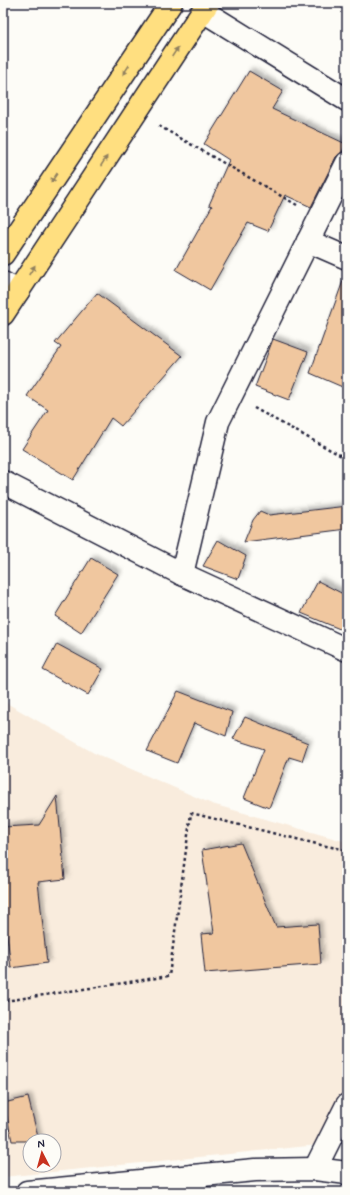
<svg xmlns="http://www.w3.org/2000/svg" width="350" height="1195" font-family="Mynerve,sans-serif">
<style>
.built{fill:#f9ecdd;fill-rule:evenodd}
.building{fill:#f0c79f;stroke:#22223b;filter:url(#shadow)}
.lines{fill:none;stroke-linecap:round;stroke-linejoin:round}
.street-casing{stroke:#22223b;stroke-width:25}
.secondary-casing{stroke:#22223b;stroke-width:25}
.highway-casing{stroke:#22223b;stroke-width:25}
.path{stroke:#22223b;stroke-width:2.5;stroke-dasharray:3 3;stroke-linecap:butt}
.street{stroke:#fdfcf7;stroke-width:22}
.secondary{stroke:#fdfcf7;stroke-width:22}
.highway{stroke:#ffdf80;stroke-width:22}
.oneway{fill:#90805e}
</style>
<defs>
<filter id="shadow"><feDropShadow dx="3.5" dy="-3.5" stdDeviation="2" flood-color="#0004"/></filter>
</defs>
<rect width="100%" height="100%" fill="#fdfcf7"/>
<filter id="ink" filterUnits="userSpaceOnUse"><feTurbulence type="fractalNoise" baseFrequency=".025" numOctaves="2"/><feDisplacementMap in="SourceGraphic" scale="8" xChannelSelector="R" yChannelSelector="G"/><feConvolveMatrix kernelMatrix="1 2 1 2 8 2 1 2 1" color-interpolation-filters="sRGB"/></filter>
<g filter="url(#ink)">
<path class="built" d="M 3,701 L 94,753 L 212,804 L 347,842 L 347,1103 L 328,1144 L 3,1177 ZM 30,1141 L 54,1141 L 54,1165 L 30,1165 Z"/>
<g class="building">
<polygon points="249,71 283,91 272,109 346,144 342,152 336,157 311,207 285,195 268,231 248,223 210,290 176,270 212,206 209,205 229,160 204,144"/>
<polygon points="344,278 347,279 347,389 310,373"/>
<polygon points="97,293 182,356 121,426 111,418 73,480 22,449 48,410 27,396 61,347 55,343"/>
<polygon points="273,339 308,352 289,400 255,387"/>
<polygon points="347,506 347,529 244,542 253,520 260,511 269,515"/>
<polygon points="218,540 246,556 238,579 203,566"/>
<polygon points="91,558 118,574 81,633 55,616"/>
<polygon points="318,581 347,596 347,632 301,613"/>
<polygon points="57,644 103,669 88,695 43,670"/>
<polygon points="178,691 232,712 226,736 194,723 177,763 147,751"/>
<polygon points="245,717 308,743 302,761 289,757 269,808 244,798 264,749 233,739"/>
<polygon points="57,796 65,879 38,882 47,963 11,968 3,902 3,827 39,825"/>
<polygon points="241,843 276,927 318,924 321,964 205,973 201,934 214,933 202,850"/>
<polygon points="28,1097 39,1141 12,1141 4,1103"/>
</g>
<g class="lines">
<defs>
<g id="street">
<polyline points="203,11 347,100"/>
<polyline points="308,241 347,258"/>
<polyline points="3,482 182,574 347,650"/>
<polyline points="182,574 218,422 347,163"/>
<polyline points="315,1169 347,1105"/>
<polyline points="192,1176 196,1192"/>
</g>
<g id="secondary">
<polyline points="3,283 18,291"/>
<polyline points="27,1192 255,1170 315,1169 347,1173"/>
</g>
<g id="highway">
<polyline points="3,254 171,3"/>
<polyline points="3,314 208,3"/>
</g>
</defs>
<use href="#street" class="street-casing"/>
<use href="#secondary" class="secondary-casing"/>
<use href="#highway" class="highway-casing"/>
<g class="path">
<polyline points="159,126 297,205"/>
<polyline points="254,408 347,459"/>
<polyline points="5,1001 169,976 191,813 321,845 347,850"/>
</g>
<use href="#street" class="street"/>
<use href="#secondary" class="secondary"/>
<use href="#highway" class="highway"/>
</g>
<defs><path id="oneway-solid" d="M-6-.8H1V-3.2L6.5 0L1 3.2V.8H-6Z"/></defs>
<g class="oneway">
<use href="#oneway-solid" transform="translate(175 52) rotate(-57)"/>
<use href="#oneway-solid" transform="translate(126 70) rotate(124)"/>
<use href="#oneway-solid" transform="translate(104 161) rotate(-57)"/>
<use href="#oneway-solid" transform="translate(54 178) rotate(124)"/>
<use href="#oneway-solid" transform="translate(32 270) rotate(-57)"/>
</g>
</g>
<rect width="350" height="1195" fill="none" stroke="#fdfcf7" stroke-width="16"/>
<rect x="8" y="8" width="334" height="1179" fill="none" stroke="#22223b" stroke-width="1.5" filter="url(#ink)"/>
<g transform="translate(42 1153) rotate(354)"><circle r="19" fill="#fdfcf7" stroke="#a5a5ac"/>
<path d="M0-3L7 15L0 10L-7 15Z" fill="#c8321e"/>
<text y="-6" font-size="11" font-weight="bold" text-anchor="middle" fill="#22223b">N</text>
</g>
</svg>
